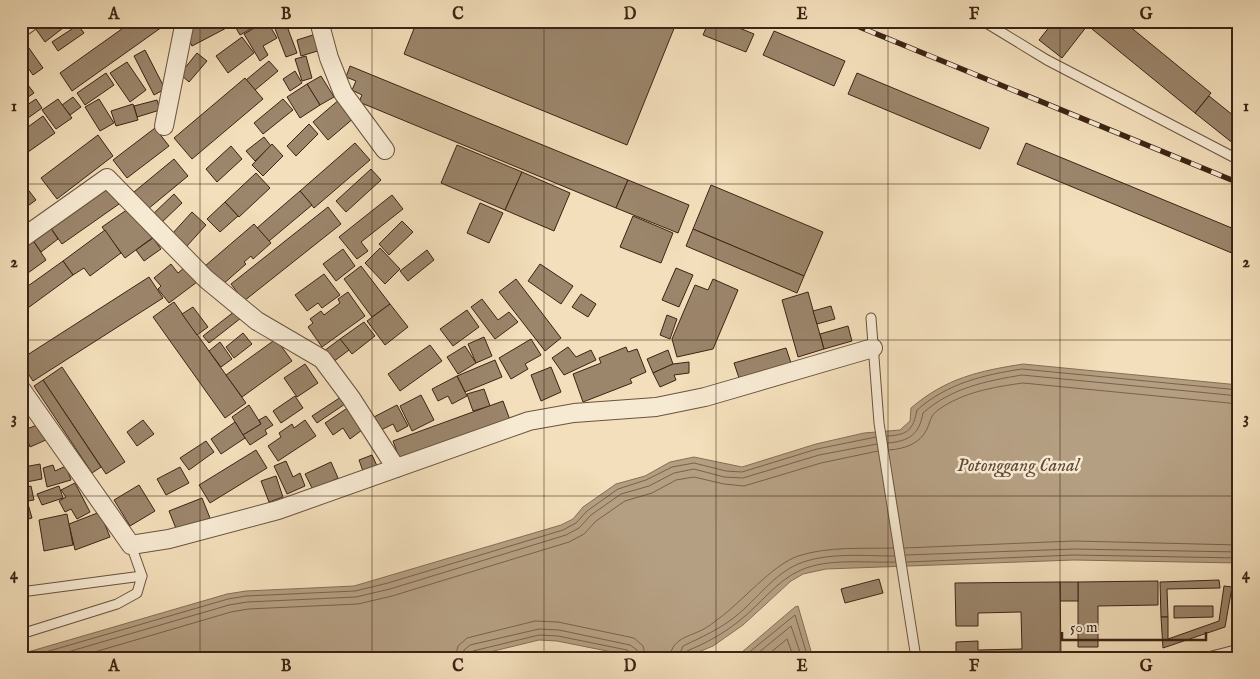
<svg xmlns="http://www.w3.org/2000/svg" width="1260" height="679" font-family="'IM FELL English',serif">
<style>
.water{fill:#b59f82;stroke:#856e56}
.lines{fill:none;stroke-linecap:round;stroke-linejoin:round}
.shore{stroke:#78624b;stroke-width:1}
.building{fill:#9b856b;stroke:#3c2414}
.lane-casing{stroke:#6a533e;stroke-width:11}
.street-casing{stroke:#6a533e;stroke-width:20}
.lane{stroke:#f7ead3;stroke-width:9}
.street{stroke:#f7ead3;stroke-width:18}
.rail-casing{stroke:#3c2414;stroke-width:5.5}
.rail{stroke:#f7ead3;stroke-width:4;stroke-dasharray:11;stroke-linecap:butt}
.grid{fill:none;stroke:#3c2414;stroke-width:1;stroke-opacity:0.55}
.labels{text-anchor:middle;stroke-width:5;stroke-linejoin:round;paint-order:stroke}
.water-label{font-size:19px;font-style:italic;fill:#604935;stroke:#f7ead3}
.neatline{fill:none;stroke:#3c2414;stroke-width:2}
.grid-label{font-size:16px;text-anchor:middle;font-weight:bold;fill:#3c2414}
</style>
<rect width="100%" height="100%" fill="#f3dfbb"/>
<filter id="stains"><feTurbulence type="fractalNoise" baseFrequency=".004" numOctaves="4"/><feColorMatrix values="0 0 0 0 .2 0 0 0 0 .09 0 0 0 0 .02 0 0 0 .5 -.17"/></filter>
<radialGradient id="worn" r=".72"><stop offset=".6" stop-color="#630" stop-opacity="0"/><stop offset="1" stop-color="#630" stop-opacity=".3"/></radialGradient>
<g class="water">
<path d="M 1023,364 L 1239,385 L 1239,563 L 1074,560 L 826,569 L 803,574 L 791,581 L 743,625 L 713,646 L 684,658 L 632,656 L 557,641 L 539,640 L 465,658 L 21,658 L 21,654 L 227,594 L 246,591 L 354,586 L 561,525 L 573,519 L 583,507 L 616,484 L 645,476 L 670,462 L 694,457 L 742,467 L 816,444 L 864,433 L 900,430 L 910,421 L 911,408 C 946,378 979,371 1023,364 Z"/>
<polygon points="798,606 813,658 735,658 795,607"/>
</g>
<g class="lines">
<g class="shore">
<path d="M 887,436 C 908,435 913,430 917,410 C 948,383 983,375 1022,369 L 1239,390"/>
<path d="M 888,443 C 909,441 919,435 923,413 C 951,388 986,381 1022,375 L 1239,396"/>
<path d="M 889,450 C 904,449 920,444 927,429 C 931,420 930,416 938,410 C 963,392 994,387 1023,383 L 1239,404"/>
<polyline points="904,548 1074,541 1239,545"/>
<polyline points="906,555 1074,549 1239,552"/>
<polyline points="907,562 1074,555 1239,558"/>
<polyline points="25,658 228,599 246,596 355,591 388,583 563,530 576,523 587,511 618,489 646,480 672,467 694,463 726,471 742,472 817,449 876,437"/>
<polyline points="47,658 229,605 247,602 356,597 390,589 566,535 579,528 591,515 621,494 649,486 674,473 694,469 724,477 743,478 819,455 877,444"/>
<polyline points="74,658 231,612 248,609 358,604 392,596 569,542 584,534 596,521 625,501 652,493 676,480 694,477 724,484 744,486 821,463 878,451"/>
<polyline points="455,658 458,646 467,638 535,621 558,622 634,638 643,646 646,658"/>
<polyline points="462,658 464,650 470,645 539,629 559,630 630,645 637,650 638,658"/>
<polyline points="468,658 473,651 539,635 558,636 627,650 631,653 632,658"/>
<path d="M 670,658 C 671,639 688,637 702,630 C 708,627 713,623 718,619 C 742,602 772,565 798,556 C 829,546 862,549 893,548"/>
<path d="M 678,658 L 683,646 C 702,637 720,629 736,616 C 757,599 774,574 798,564 C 827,552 864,556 894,556"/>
<path d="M 684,658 L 687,651 C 706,643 723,634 739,621 C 760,605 777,580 801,570 C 828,558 865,563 895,562"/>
<polyline points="742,658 795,615 808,658"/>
<polyline points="752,658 791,626 802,658"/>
<polyline points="764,658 787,639 794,658"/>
</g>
</g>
<g class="building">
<polygon points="38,21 72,21 45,42 33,25"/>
<polygon points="133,21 158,21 162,27 72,91 60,73"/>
<polygon points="206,21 232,21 234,24 192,46 185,33"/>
<polygon points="232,21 250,21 254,27 240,35"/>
<polygon points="267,21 277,38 263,46 268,55 260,61 244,34"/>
<polygon points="272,21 285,21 297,53 286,57"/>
<polygon points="417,21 677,21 627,145 404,54"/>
<polygon points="709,21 722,21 754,34 746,52 703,35"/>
<polygon points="1054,21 1081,21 1087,26 1062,58 1039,40"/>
<polygon points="1098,21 1123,21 1211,93 1195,113 1092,29"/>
<polygon points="78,25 84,33 58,51 52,42"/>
<polygon points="774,31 845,61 834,86 763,55"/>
<polygon points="316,34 321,50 301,56 297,40"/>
<polygon points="242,37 254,53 228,73 216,56"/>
<polygon points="24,41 43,68 33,75 21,58 21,43"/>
<polygon points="145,50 165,89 154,95 134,56"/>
<polygon points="197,53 207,61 189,82 180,74"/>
<polygon points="306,56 312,78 302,81 295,59"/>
<polygon points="269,61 278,71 255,90 246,80"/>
<polygon points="127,62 146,90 130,102 110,73"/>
<polygon points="350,66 628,180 616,208 359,102 362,95 352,90 356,81 346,77"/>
<polygon points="295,71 302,83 290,91 283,79"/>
<polygon points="106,73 114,85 85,105 77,93"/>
<polygon points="857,73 989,128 980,149 848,94"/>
<polygon points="321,76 334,97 320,105 307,84"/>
<polygon points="245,78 263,99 192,159 174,138"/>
<polygon points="307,84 320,105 300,118 287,97"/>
<polygon points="28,85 34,93 21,102 21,89"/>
<polygon points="1209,96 1239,120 1239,148 1195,113"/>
<polygon points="73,97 81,107 70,115 62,105"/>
<polygon points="36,99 42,108 21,123 21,109"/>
<polygon points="58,99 72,118 56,129 42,110"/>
<polygon points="99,99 114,123 100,131 85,107"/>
<polygon points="283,99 293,110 263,134 254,123"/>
<polygon points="340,99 355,117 328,140 313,122"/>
<polygon points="157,100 160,110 137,117 134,106"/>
<polygon points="133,104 138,120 116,126 111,111"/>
<polygon points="43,116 55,133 21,157 21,132"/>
<polygon points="309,124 318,134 296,156 287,146"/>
<polygon points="155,128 169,146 127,178 113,160"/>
<polygon points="98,135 113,156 57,199 41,178"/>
<polygon points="264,137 271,146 255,161 246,151"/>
<polygon points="355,143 370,160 314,208 300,191"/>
<polygon points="1026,143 1239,231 1239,256 1017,164"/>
<polygon points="272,144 283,156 263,176 252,165"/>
<polygon points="457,145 522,172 505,210 441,183"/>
<polygon points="231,146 242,159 217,182 206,169"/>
<polygon points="174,159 188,176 148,209 134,192"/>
<polygon points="371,169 381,180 346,212 336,201"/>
<polygon points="522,172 570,193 554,231 505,210"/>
<polygon points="256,173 270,188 239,217 225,202"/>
<polygon points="628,180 689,205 678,233 616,208"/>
<polygon points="711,185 823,232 804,276 693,229"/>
<polygon points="26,187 36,200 21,211 21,191"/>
<polygon points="107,187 119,204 62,244 50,227"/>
<polygon points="300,191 312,205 269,241 257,228"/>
<polygon points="174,194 182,203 160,224 152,215"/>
<polygon points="392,195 403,209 361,242 368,251 357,259 339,237"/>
<polygon points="225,202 238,216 220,232 207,219"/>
<polygon points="480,203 503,213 489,243 467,233"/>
<polygon points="328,207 341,224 244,301 231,284"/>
<polygon points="128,209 156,235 125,258 102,227"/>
<polygon points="192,212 206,225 186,247 172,234"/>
<polygon points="633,216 673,233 661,263 620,247"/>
<polygon points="402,221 413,232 389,255 379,244"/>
<polygon points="254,224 271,243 253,259 251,256 244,262 246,264 222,285 205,266"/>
<polygon points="50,227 58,239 41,252 32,239"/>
<polygon points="693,229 804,276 797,293 686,246"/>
<polygon points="105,230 121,253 90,276 84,268 73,275 63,261"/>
<polygon points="153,238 161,249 144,261 136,250"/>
<polygon points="32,239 46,260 21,278 21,247"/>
<polygon points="380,248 400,269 385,284 365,263"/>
<polygon points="343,249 355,266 336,281 323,264"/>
<polygon points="427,250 434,260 408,281 400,271"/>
<polygon points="63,261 73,275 21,313 21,291"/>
<polygon points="171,264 178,273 185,267 197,282 169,303 158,289 161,286 154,278"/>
<polygon points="540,264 573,286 561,304 528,281"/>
<polygon points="361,266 390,304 372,317 344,279"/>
<polygon points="676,268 693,275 679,307 662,300"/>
<polygon points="324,274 340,295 322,308 318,303 307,311 295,295"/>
<polygon points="149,277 163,298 33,381 21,363 21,359"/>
<polygon points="516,279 561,338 545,351 499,292"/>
<polygon points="713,279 738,290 713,349 677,357 672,339 695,285 708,290"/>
<polygon points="348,292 365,316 322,347 308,327 313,323 310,319 321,311 324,315 340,303 338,299"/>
<polygon points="808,292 824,349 798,357 782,300"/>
<polygon points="581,294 596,304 588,317 572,307"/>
<polygon points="482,299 498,320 509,312 518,322 495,339 471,307"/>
<polygon points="174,302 246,403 225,418 153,317"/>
<polygon points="390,304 408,327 385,345 367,321"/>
<polygon points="831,306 835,319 817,324 813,311"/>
<polygon points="193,307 208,327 197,335 182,314"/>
<polygon points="467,310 479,327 453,346 440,329"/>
<polygon points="235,311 241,318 209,343 203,336"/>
<polygon points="667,315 677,319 670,339 660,335"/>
<polygon points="364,322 375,336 352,354 340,339"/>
<polygon points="848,326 852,341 824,349 820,334"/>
<polygon points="243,333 252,344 234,358 226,347"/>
<polygon points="484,337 492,356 476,363 468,344"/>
<polygon points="276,339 292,361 242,397 226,375"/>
<polygon points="340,339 349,350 333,362 324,351"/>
<polygon points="531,339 541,355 525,364 528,369 511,379 499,358"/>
<polygon points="220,342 232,359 221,367 209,351"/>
<polygon points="430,345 442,361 400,391 388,374"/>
<polygon points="465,346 476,363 458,374 447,357"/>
<polygon points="568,347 576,357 591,350 596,360 564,375 552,358"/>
<polygon points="626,347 628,352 637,349 646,372 630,379 632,383 583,402 573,374 601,363 599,358"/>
<polygon points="786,348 791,363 739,378 734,363"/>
<polygon points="668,350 673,364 653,373 647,359"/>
<polygon points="495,360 502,377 465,392 457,376"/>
<polygon points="689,362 689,373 674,375 676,380 660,387 653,373 673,364"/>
<polygon points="305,364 318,383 297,397 284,378"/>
<polygon points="62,367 125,462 106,474 43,380"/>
<polygon points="551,367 561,392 541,401 531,375"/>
<polygon points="457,376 467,396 452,404 448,396 438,401 432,389"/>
<polygon points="43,380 101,467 92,473 34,386"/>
<polygon points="484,389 490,406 473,411 467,394"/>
<polygon points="421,395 434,420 412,431 400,406"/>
<polygon points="295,396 303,408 281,423 273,411"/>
<polygon points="341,397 345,404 317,423 312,416"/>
<polygon points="503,401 510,420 400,460 393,441"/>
<polygon points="249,405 261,424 243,435 232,417"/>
<polygon points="397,405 408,426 397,432 393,424 379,431 372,418"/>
<polygon points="349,407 362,430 350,439 343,428 333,435 325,423"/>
<polygon points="266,416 273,425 265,430 267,434 250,445 243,435 261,424 259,420"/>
<polygon points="143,420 154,434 137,446 127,432"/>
<polygon points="305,420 316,436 278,461 268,446 281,437 279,433 292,424 294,428"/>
<polygon points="21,422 28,443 21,446"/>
<polygon points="235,422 245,438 221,454 211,439"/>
<polygon points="40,424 48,439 30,447 24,430"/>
<polygon points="206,441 214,452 189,470 180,458"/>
<polygon points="256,450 267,468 210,503 199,485"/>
<polygon points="372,455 378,468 364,474 359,460"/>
<polygon points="21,456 24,467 40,464 42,479 21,483"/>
<polygon points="286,461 293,477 300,473 305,486 287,494 274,466"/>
<polygon points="331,462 338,478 313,490 305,474"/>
<polygon points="53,465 55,471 66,466 71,480 47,487 43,468"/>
<polygon points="180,467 189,483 166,495 157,479"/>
<polygon points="276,476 283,497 269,502 261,481"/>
<polygon points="75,483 90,512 77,519 71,509 65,512 59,501 66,497 61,490"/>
<polygon points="139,485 155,511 130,526 114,500"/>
<polygon points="31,486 34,500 21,502 21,489"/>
<polygon points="59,486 63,498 42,505 37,494"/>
<polygon points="202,498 210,518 177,531 169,511"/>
<polygon points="28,504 32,518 21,521 21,506"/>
<polygon points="100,512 110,537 75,550 69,524"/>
<polygon points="67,514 73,545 44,551 39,520"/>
<polygon points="879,579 883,593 845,603 841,589"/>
<polygon points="1219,580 1220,588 1167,589 1168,617 1161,617 1160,582"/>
<polygon points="1158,581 1158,605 1098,606 1098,647 1078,647 1078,582"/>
<rect x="1060" y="582" width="18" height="19"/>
<polygon points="1060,582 1061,658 956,658 956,642 978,641 978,650 1022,649 1021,612 978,613 978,626 956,626 955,583"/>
<polygon points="1224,586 1232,587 1225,627 1163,648 1161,617 1168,617 1168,639 1219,621"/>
<polygon points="1174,606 1213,606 1213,617 1174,618"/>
</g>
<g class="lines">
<defs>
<g id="lane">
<polyline points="983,21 1047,60 1239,160"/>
<polyline points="871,318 879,423 916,658"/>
<polyline points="21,592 142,576"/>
<polyline points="21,634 117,604 137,593 142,576 131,545"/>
<polyline points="1204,658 1239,649"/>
</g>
<g id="street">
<polyline points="319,21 329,58 343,93 385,150"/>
<polyline points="21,28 31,21"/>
<polyline points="164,126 185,21"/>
<polyline points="21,239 107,178 206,279 257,321 322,359 351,398 396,468"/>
<polyline points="21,389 131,545 169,539 278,510 529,421 574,413 656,407 705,397 873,348"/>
</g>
</defs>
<use href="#lane" class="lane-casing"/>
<use href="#street" class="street-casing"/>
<use href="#lane" class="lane"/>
<use href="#street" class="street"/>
<defs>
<polyline id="rail" points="845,21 1239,183"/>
</defs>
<use href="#rail" class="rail-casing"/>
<use href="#rail" class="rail"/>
</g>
<path class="grid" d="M 200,21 L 200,658M 372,21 L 372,658M 544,21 L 544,658M 716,21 L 716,658M 888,21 L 888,658M 1060,21 L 1060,658M 21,184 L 1239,184M 21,340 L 1239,340M 21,496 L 1239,496"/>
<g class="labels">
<g class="water-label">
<text x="1018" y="471">Potonggang Canal</text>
</g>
</g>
<rect width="1260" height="679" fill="none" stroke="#f3dfbb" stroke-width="55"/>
<path d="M1062 632v8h144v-8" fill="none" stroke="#3c2414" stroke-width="2.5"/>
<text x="1070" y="632" font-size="15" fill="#3c2414" stroke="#f7ead3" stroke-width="4" paint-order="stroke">50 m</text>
<rect x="28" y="28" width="1204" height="624" class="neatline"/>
<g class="grid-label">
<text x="114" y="19">A</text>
<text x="286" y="19">B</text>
<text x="458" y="19">C</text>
<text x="630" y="19">D</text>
<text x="802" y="19">E</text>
<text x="974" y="19">F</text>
<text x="1146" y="19">G</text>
<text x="14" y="111">1</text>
<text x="1246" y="111">1</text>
<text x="14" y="267">2</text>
<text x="1246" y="267">2</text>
<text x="14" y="423">3</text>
<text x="1246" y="423">3</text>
<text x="14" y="579">4</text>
<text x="1246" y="579">4</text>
<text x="114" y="671">A</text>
<text x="286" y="671">B</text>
<text x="458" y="671">C</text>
<text x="630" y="671">D</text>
<text x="802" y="671">E</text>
<text x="974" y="671">F</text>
<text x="1146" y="671">G</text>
</g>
<rect width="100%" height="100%" filter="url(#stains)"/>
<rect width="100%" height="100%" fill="url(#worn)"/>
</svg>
